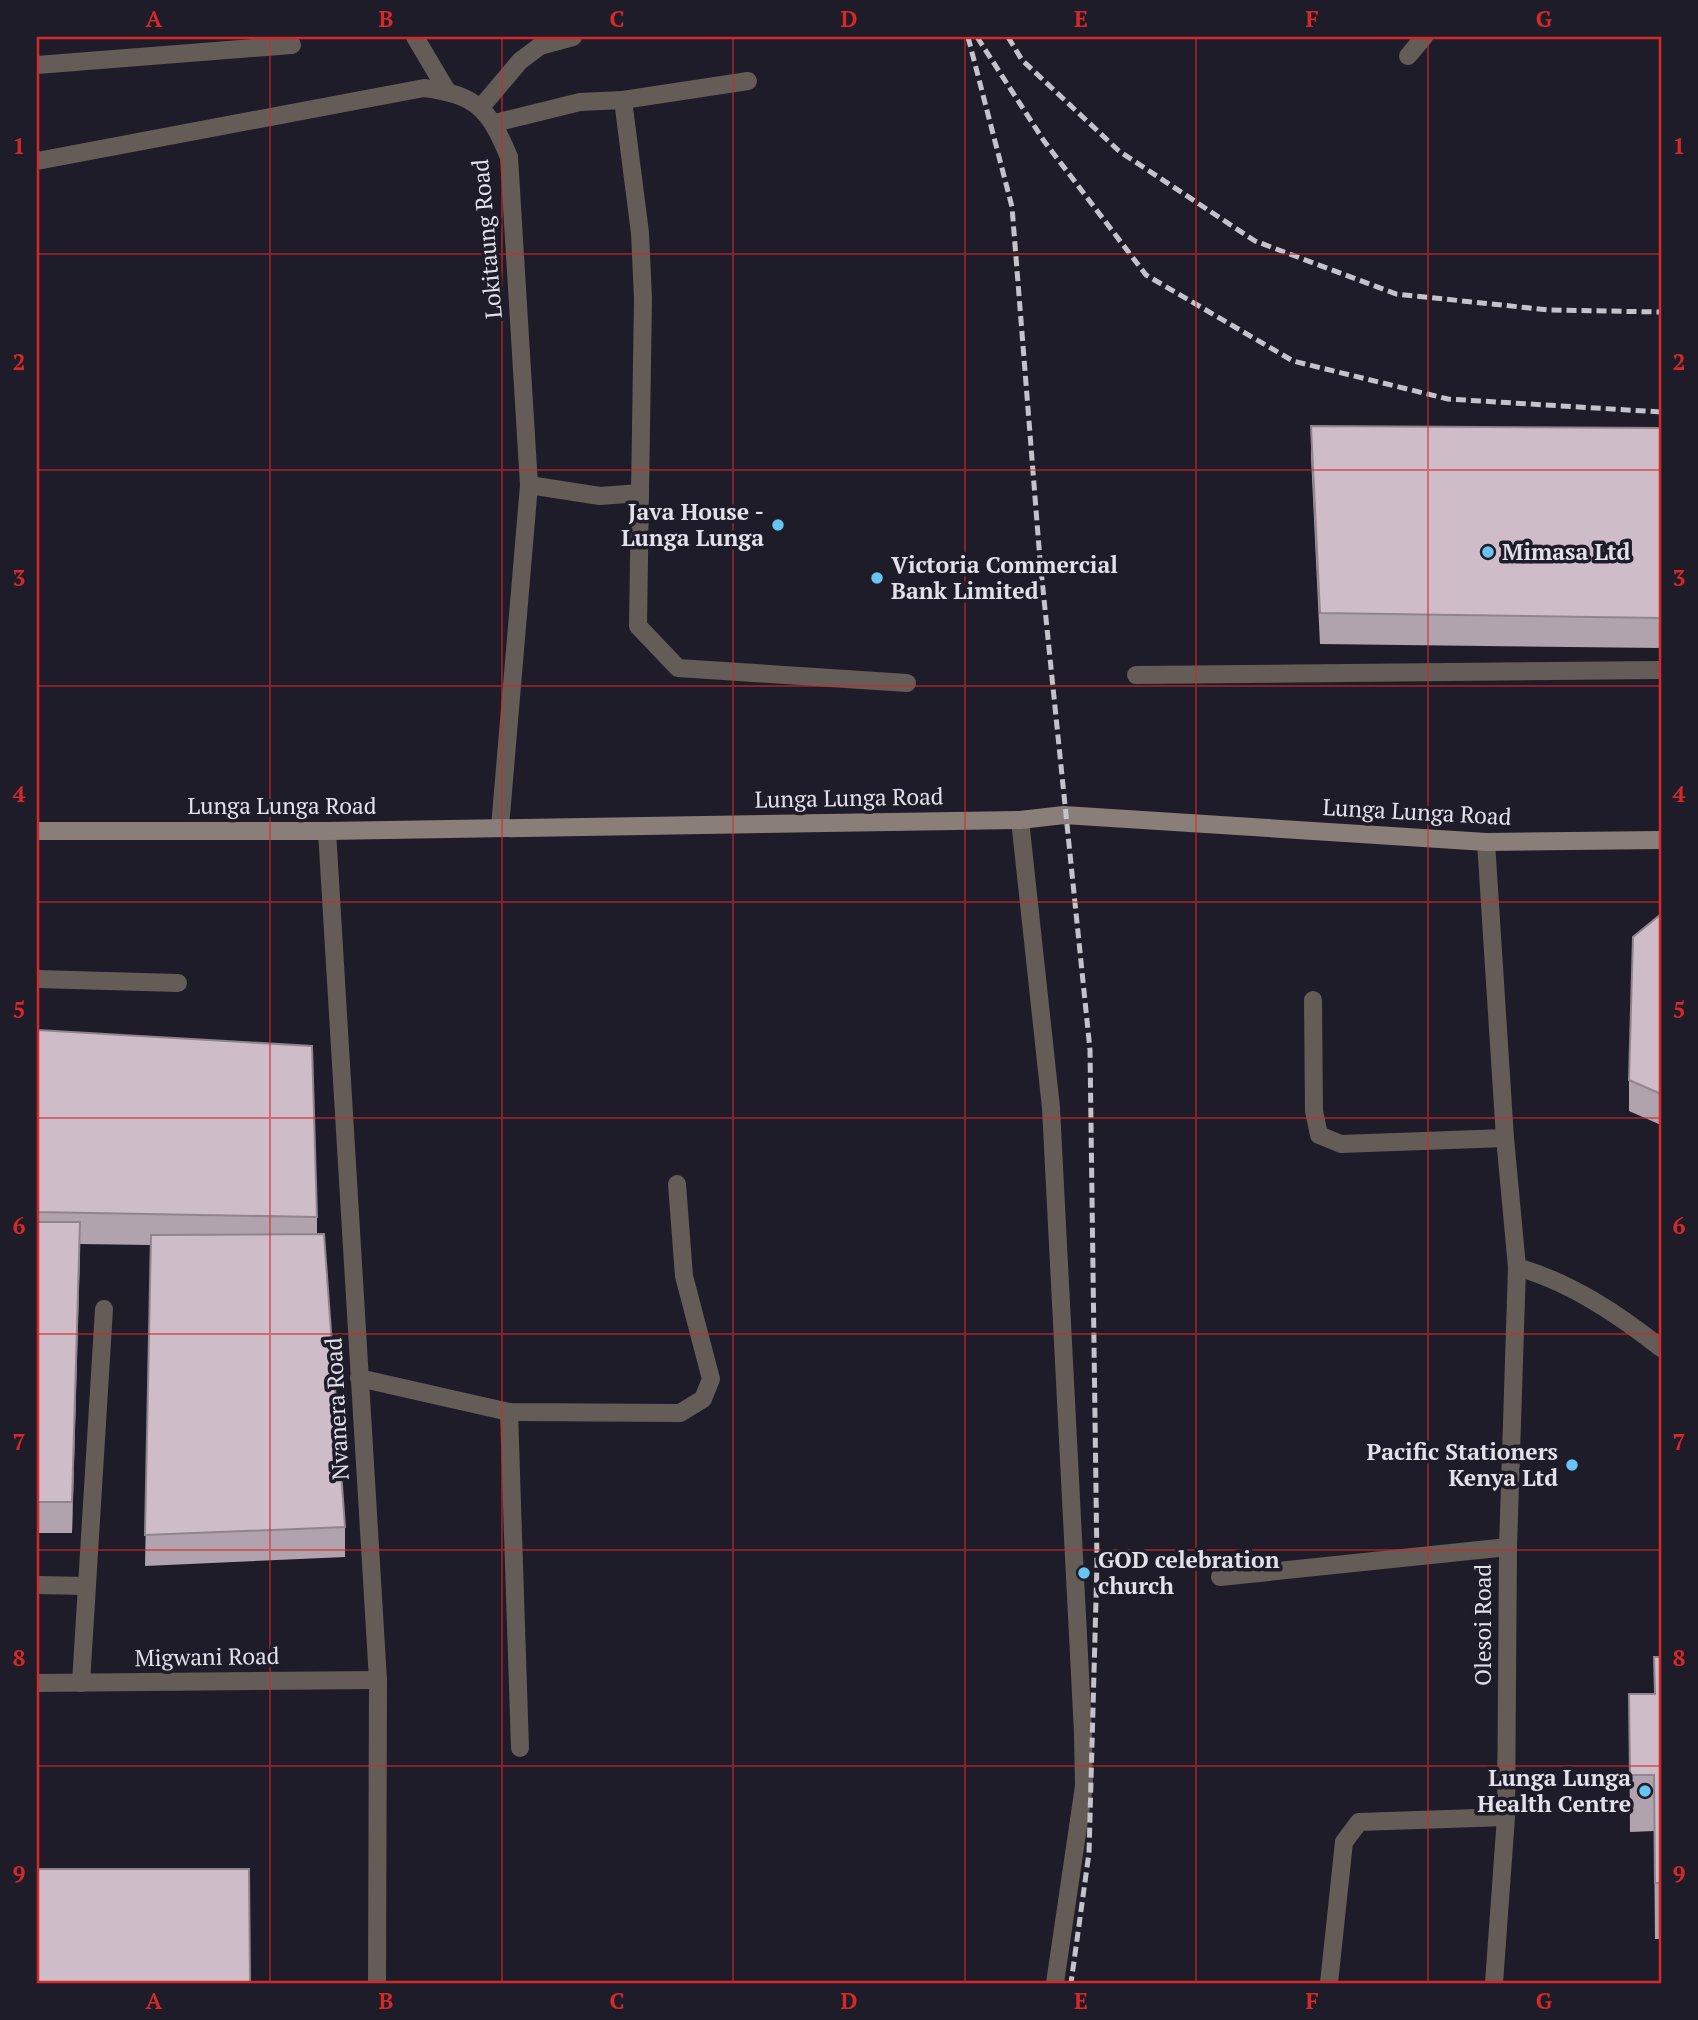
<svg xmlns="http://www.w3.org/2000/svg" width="1698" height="2020" font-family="'PT Serif',serif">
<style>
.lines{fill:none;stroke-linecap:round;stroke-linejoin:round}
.lane{stroke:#635c57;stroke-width:18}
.street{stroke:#635c57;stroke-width:18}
.secondary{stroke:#8a7f78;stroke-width:18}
.rail{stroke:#c4c2cb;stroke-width:5;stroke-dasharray:10 5;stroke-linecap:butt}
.wall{fill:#b1a3ad}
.shaded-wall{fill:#90848d}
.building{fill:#cebdc9;stroke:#90848d;stroke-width:2}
.grid{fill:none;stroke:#d62828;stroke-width:2;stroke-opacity:0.55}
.poi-dot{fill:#68c4f0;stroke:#1f1c29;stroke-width:2.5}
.labels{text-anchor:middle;stroke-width:7;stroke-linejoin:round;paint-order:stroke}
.street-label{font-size:23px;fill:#e2e0e9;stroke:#1f1c29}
.poi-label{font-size:23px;font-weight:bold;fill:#e2e0e9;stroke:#1f1c29;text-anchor:end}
.neatline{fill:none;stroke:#d62828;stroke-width:2.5}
.grid-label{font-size:23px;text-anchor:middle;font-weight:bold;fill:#d62828}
</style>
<rect width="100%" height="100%" fill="#1f1c29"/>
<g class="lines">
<g class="lane">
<polyline points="415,37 447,91"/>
<polyline points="1408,56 1424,37"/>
<polyline points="37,65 292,45"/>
<polyline points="623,100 748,81"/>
<polyline points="482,106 520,61 540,46 573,37"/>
<polyline points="495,123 580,102 623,100 640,233 643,298 640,493"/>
<path d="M 37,161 L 424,88 C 477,95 489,109 509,157 L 529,485 L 500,827"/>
<polyline points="529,485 600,496 640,493 638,626 678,668 907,683"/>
<polyline points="1136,675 1661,670"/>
<polyline points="327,831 378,1680 377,1983"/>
<polyline points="37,979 178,983"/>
<polyline points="1313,1000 1314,1111 1319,1135 1341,1144 1505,1138"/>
<polyline points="359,1378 509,1412 680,1413 703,1399 711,1379 684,1276 677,1184"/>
<polyline points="509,1412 520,1748"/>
<polyline points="1220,1577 1508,1547"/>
<polyline points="37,1585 86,1586"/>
<polyline points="37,1683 378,1680"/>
<polyline points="81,1683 104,1309"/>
<polyline points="1329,1983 1344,1842 1359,1822 1506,1817"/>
</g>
<g class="street">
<polyline points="1020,820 1051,1108 1083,1733 1084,1786 1055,1983"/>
<polyline points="1486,842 1505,1138 1517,1267 1508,1547 1506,1817 1494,1983"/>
<path d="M 1517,1267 C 1570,1282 1618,1314 1661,1348"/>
</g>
<polyline class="secondary" points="37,831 327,831 1020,820 1064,815 1486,842 1661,840"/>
<g class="rail">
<polyline points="968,37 1012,207 1040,560 1090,1050 1097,1564 1089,1853 1071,1983"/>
<polyline points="977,37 1044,141 1146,275 1293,361 1448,399 1661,412"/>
<polyline points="1008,37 1022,60 1119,151 1255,241 1396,294 1549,310 1661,312"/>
</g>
</g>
<g class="wall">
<polygon points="1311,426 1661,428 1661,648 1320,644 1311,457"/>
<polygon points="1661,914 1661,1125 1629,1111 1629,1080"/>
<polygon points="37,1030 317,1217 317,1234 345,1527 345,1557 145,1566 151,1245 80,1244 72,1533 37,1533"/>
<polygon points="1661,1657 1661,1939 1655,1939 1654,1831 1630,1832 1629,1694 1654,1694"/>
</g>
<polygon class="shaded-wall" points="80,1222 80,1253 72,1533 72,1502"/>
<g class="building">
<polygon points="1311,426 1661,428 1661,618 1320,613"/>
<polygon points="1661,914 1661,1094 1629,1080 1633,937"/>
<polygon points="37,1030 312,1046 317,1217 37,1212"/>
<polygon points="37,1222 80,1222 72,1502 37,1502"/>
<polygon points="324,1234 345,1527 145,1535 151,1235"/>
<polygon points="1654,1657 1661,1657 1661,1883 1655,1883 1654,1775 1630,1775 1629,1694 1655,1694"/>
<polygon points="37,1869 249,1869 250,1983 37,1983"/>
</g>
<path class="grid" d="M 270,37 L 270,1983M 502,37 L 502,1983M 733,37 L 733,1983M 965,37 L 965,1983M 1196,37 L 1196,1983M 1428,37 L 1428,1983M 37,254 L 1661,254M 37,470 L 1661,470M 37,686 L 1661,686M 37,902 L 1661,902M 37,1118 L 1661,1118M 37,1334 L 1661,1334M 37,1550 L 1661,1550M 37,1766 L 1661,1766"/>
<g class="poi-dot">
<circle cx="778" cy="525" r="7"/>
<circle cx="1488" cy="552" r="7"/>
<circle cx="877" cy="578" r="7"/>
<circle cx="1572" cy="1465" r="7"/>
<circle cx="1084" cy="1573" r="7"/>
<circle cx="1645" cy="1791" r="7"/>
</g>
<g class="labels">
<g class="street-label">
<text transform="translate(487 239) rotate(-95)" y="8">Lokitaung Road</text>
<text transform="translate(849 798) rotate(-1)" y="8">Lunga Lunga Road</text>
<text x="282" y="814">Lunga Lunga Road</text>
<text transform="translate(1417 812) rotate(3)" y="8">Lunga Lunga Road</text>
<text transform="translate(337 1409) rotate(-93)" y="8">Nvanera Road</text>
<text transform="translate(1483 1625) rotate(-90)" y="8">Olesoi Road</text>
<text transform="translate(207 1657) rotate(-1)" y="8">Migwani Road</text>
</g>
<g class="poi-label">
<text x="764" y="520">Java House -<tspan x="764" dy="26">Lunga Lunga</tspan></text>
<text x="1502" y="560" text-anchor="start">Mimasa Ltd</text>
<text x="891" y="573" text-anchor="start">Victoria Commercial<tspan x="891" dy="26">Bank Limited</tspan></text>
<text x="1558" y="1460">Pacific Stationers<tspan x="1558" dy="26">Kenya Ltd</tspan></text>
<text x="1098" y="1568" text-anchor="start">GOD celebration<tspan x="1098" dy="26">church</tspan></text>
<text x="1631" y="1786">Lunga Lunga<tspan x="1631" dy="26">Health Centre</tspan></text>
</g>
</g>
<rect width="1698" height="2020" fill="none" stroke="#1f1c29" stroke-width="77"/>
<rect x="38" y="38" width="1622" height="1944" class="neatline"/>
<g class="grid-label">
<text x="154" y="27">A</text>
<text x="386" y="27">B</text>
<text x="617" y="27">C</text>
<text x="849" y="27">D</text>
<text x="1081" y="27">E</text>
<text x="1312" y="27">F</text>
<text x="1544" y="27">G</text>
<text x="19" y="154">1</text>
<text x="1679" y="154">1</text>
<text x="19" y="370">2</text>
<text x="1679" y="370">2</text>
<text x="19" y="586">3</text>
<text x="1679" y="586">3</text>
<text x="19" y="802">4</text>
<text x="1679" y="802">4</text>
<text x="19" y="1018">5</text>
<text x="1679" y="1018">5</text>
<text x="19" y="1234">6</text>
<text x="1679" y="1234">6</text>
<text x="19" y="1450">7</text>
<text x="1679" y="1450">7</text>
<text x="19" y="1666">8</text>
<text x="1679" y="1666">8</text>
<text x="19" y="1882">9</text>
<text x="1679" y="1882">9</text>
<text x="154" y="2009">A</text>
<text x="386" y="2009">B</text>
<text x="617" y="2009">C</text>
<text x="849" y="2009">D</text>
<text x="1081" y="2009">E</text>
<text x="1312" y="2009">F</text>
<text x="1544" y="2009">G</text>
</g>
</svg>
